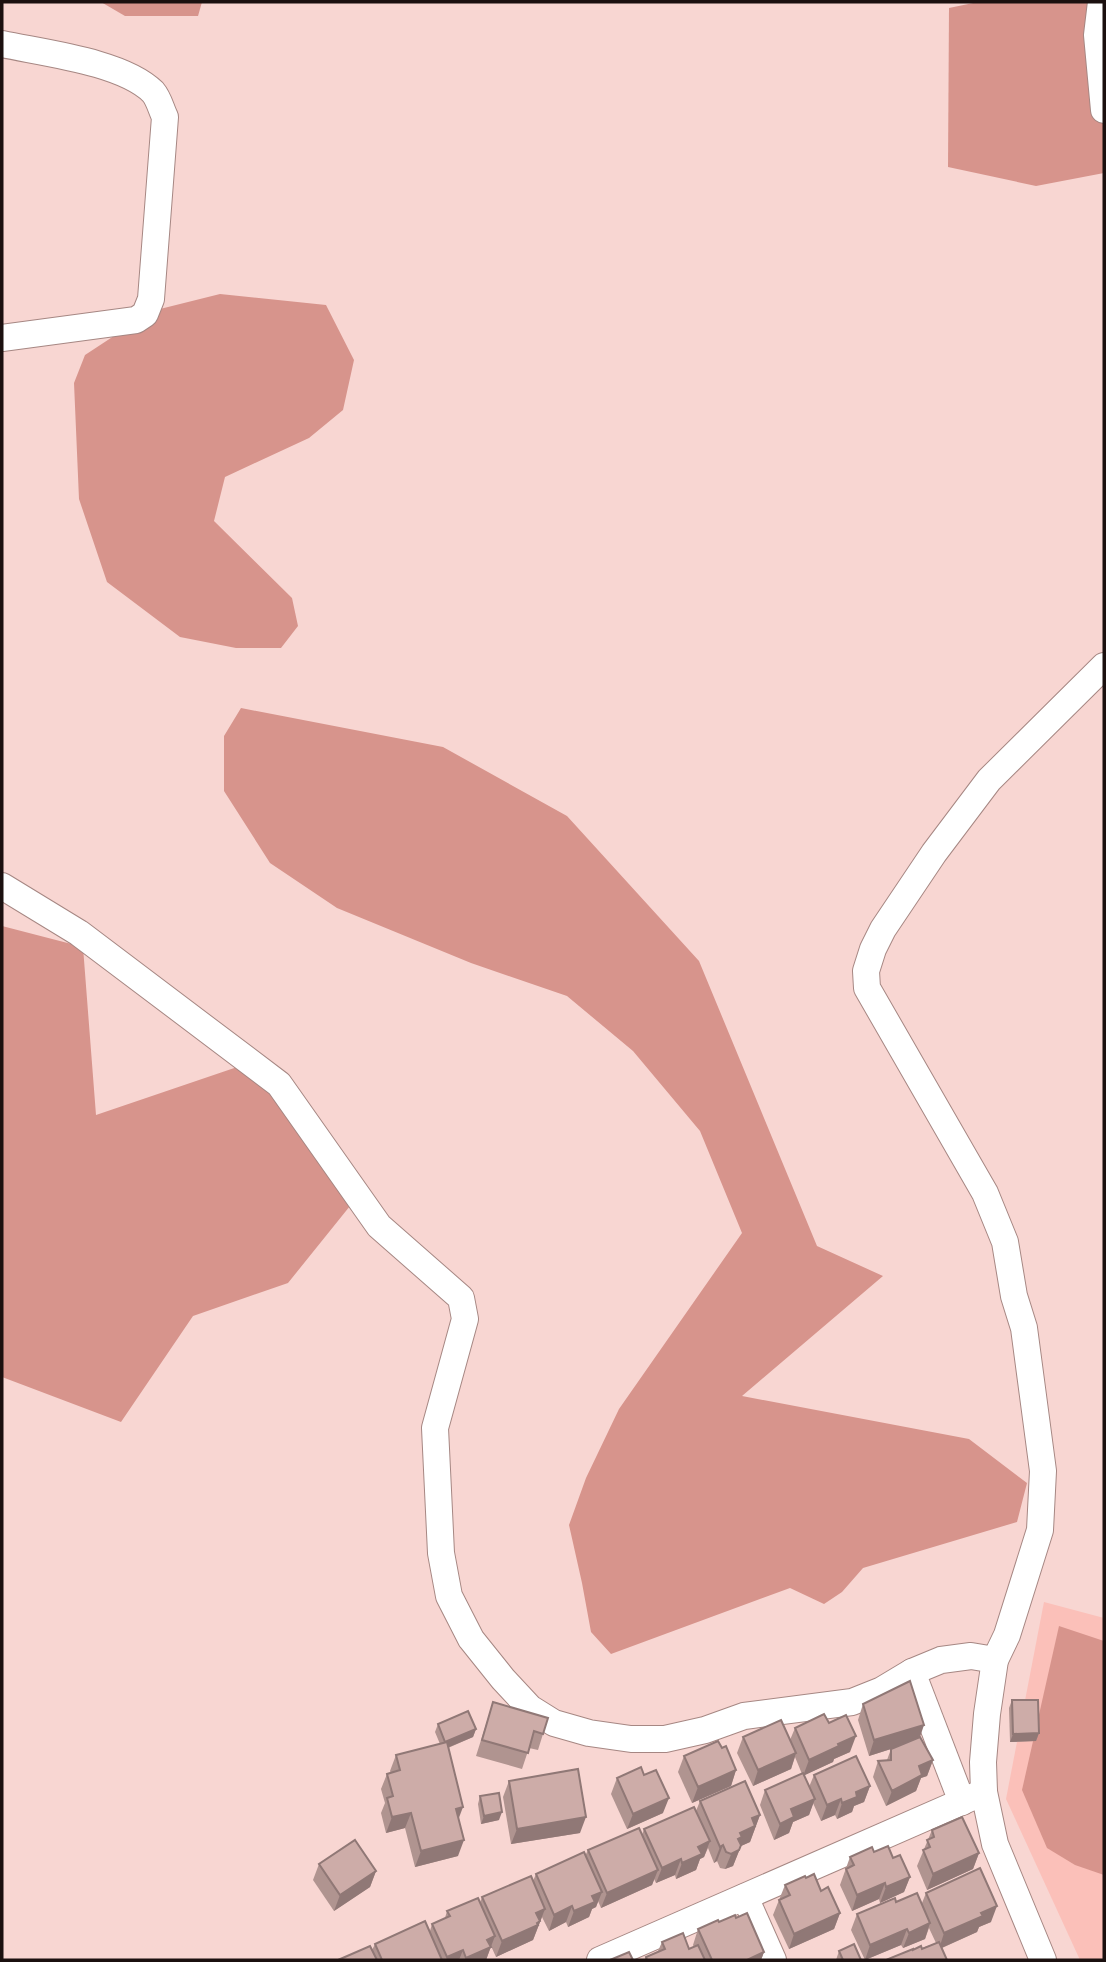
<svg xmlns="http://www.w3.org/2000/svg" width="1106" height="1962" font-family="Barlow,sans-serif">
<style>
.green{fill:#fbc0b9}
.forest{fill:#d7948c}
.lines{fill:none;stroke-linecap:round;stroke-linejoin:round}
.street-casing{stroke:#a68783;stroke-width:28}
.street{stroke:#fff;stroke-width:26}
.wall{fill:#b09490}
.shaded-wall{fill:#907876}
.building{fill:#cdaca8;stroke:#907876;stroke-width:2}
</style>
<rect width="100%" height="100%" fill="#f8d6d2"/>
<polygon class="green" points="1044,1602 1104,1618 1104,1960 1080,1960 1006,1799"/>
<g class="forest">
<polygon points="101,2 202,2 198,16 125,16"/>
<polygon points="978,2 1104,2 1104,173 1036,186 948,167 949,8"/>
<polygon points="220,294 326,305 354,360 343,410 309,438 225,477 214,521 292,598 298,626 281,648 236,648 180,637 107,582 79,499 74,383 85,355 152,311"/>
<polygon points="241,708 443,747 567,816 699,961 817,1246 883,1276 742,1396 969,1439 1027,1483 1017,1522 863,1568 842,1592 824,1604 790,1588 611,1654 591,1632 582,1583 569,1525 586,1478 619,1409 742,1233 700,1131 633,1051 567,996 471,963 337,908 270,863 224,791 224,736"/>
<polygon points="2,926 83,947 96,1115 249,1063 354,1201 288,1283 193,1316 121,1422 2,1377"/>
<polygon points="1059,1626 1104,1641 1104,1875 1075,1865 1047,1848 1022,1790"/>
</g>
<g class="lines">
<defs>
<g id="street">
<polyline points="1101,2 1097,35 1104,110"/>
<path d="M 2,44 C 44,53 123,62 153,92 C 159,99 161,109 165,117 L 151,299 L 145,314 L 136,320 L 2,338"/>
<polyline points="2,886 79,933 279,1084 379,1226 461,1298 465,1319 435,1428 441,1553 449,1596 471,1639 503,1679 530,1708 554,1723 589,1733 631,1739 665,1739 705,1730 744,1716 852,1702 882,1690 912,1672 941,1660 971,1656 995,1660"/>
<polyline points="912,1672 962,1802"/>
<polyline points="745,1897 773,1960"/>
<polyline points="600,1960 984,1792"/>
<polyline points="1043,1960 995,1844 984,1792 983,1762 987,1714 995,1660 1007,1635 1040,1530 1043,1471 1024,1328 1014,1296 1005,1242 985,1193 867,988 866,971 873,949 883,929 934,853 989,780 1104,666"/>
</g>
</defs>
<use href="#street" class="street-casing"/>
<use href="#street" class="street"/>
</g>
<g class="wall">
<polygon points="1012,1700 1039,1733 1036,1741 1010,1742 1009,1708"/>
<polygon points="493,1702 543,1734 538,1750 529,1748 522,1769 476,1756"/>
<polygon points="863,1704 920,1738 933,1760 927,1776 921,1778 916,1791 886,1806 873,1777 878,1761 887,1760 891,1749 869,1756 858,1720"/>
<polygon points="829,1723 850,1752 834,1759 833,1762 804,1775 809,1787 814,1775 870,1786 864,1802 854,1806 852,1812 837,1819 835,1815 821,1821 813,1803 809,1815 793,1822 789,1833 774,1840 760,1805 765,1790 802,1774 795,1757 791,1769 753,1786 737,1753 743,1737 790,1740 795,1728"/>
<polygon points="438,1724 476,1729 473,1737 448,1748 458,1820 458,1856 415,1867 405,1828 386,1833 381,1813 385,1803 381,1789 387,1774 391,1773 390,1771 396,1755 440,1744 435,1732"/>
<polygon points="722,1748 736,1770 731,1786 692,1803 678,1772 684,1756"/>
<polygon points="617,1778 663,1813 627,1829 611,1794"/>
<polygon points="509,1781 580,1833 511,1844 503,1797"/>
<polygon points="480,1796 499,1820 481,1824 478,1804"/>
<polygon points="700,1801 760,1815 750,1842 741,1846 733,1866 725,1869 720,1868 717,1861 714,1863 708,1848 704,1857 700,1859 696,1870 676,1879 675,1875 656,1883 654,1879 652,1885 601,1908 598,1901 596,1907 592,1909 589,1917 568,1927 566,1922 549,1931 542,1917 533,1940 496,1957 491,1946 486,1960 338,1960 372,1950 375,1944 430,1931 432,1924 445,1918 447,1911 480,1903 482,1897 533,1881 536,1874 585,1856 588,1850 642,1835 644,1829 696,1811"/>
<polygon points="932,1830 979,1853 973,1869 927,1890 917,1866"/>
<polygon points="874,1852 893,1858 910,1877 904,1892 880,1903 879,1899 852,1911 840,1885 850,1857"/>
<polygon points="319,1864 376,1871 370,1887 334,1911 313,1880"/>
<polygon points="785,1885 840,1913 834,1929 789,1949 773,1915"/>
<polygon points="926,1893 991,1922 979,1927 977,1932 942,1948 947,1960 888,1960 936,1943 929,1928 925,1939 903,1948 901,1945 865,1960 851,1930 857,1914 896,1902 922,1903"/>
<polygon points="736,1918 764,1952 761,1960 644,1960 646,1957 658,1951 662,1942 689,1949 694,1947 693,1945 698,1929"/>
<polygon points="839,1951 861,1960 836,1960"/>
</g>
<g class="shaded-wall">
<polygon points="924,1725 919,1740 869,1756 874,1740"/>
<polygon points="476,1729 473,1737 442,1750 445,1742"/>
<polygon points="1039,1733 1036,1741 1010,1742 1013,1734"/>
<polygon points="856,1736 850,1752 834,1759 833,1762 803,1776 809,1760 838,1744"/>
<polygon points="796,1753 791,1769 753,1786 758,1770"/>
<polygon points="933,1760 927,1776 921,1778 916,1791 886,1806 892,1791 919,1766"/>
<polygon points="736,1770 731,1786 692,1803 698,1787"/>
<polygon points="870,1786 864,1802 854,1806 852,1812 837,1819 842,1803 856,1792"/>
<polygon points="669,1798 663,1813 627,1829 633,1814"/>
<polygon points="815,1799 809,1815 793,1822 789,1833 774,1840 780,1824 791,1809"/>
<polygon points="841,1799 835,1815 821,1821 827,1805"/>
<polygon points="463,1807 457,1823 456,1809"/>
<polygon points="502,1812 499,1820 481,1824 484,1816"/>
<polygon points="411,1813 405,1828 386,1833 392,1817"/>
<polygon points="760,1815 750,1842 741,1846 733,1866 725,1869 740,1833 752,1818"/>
<polygon points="586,1817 580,1833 511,1844 517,1829"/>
<polygon points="464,1840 458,1856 415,1867 421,1851"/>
<polygon points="710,1841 704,1857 700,1859 696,1870 676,1879 682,1863 698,1847"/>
<polygon points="723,1845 717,1861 714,1863 720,1847"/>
<polygon points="979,1853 973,1869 927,1890 933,1874"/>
<polygon points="681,1859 675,1875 656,1883 662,1868"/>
<polygon points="658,1870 652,1885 601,1908 607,1893"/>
<polygon points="376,1871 370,1887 334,1911 340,1895"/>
<polygon points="910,1877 904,1892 880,1903 886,1887"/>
<polygon points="885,1883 879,1899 852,1911 857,1895"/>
<polygon points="602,1892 596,1907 592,1909 589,1917 568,1927 574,1911 592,1896"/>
<polygon points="572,1906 566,1922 549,1931 554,1915"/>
<polygon points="997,1906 991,1922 979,1927 977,1932 939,1949 944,1933 981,1913"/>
<polygon points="545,1909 533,1940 496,1957 502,1941 536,1913"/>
<polygon points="840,1913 834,1929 789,1949 794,1934"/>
<polygon points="930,1923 925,1939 903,1948 909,1933"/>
<polygon points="907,1929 901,1945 865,1960 870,1945"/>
<polygon points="495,1936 486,1960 465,1960 466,1958 487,1940"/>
<polygon points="463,1950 459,1960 446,1960 447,1957"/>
<polygon points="764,1952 761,1960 747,1960"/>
</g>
<g class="building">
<polygon points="910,1681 924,1725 874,1740 863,1704"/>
<polygon points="1012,1700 1038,1700 1039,1733 1013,1734"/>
<polygon points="493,1702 548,1718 543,1734 534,1731 528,1753 482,1740"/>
<polygon points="468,1711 476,1729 445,1742 438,1724"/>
<polygon points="824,1714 829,1723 846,1715 856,1736 838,1744 839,1746 809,1760 795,1728"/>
<polygon points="781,1720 796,1753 758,1770 743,1737"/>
<polygon points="920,1737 933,1760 919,1766 922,1775 892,1791 878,1761 891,1760 891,1749"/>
<polygon points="718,1741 722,1748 726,1746 736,1770 698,1787 684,1756"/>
<polygon points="447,1742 463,1807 456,1809 464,1840 421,1851 411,1813 392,1817 387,1798 393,1796 387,1774 400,1770 396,1755"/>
<polygon points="856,1756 870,1786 856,1792 857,1797 842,1803 841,1799 827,1805 814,1775"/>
<polygon points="641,1767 644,1775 656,1770 669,1798 633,1814 617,1778"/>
<polygon points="578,1769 586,1817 517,1829 509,1781"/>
<polygon points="803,1773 815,1799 791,1809 794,1817 780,1824 765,1790"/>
<polygon points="745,1781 760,1815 752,1818 755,1826 740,1833 742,1837 738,1839 741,1845 739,1850 731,1854 726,1852 723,1845 720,1847 700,1801"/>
<polygon points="499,1793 502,1812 484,1816 480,1796"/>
<polygon points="694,1807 710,1841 698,1847 702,1854 682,1863 681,1859 662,1868 644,1829"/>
<polygon points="962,1817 979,1853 933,1874 923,1850 930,1847 927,1840 934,1837 932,1830"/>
<polygon points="639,1828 658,1870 607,1893 588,1850"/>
<polygon points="355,1840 376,1871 340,1895 319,1864"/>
<polygon points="888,1846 893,1858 900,1855 910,1877 886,1887 885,1883 857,1895 846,1869 854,1865 850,1857 872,1847 874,1852"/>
<polygon points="584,1852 602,1892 592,1896 595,1902 574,1911 572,1906 554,1915 536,1874"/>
<polygon points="980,1868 997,1906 981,1913 983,1916 944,1933 926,1893"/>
<polygon points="814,1874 821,1891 828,1887 840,1913 794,1934 779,1900 790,1895 785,1885 805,1876 806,1878"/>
<polygon points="531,1876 545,1909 536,1913 540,1921 537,1923 538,1925 502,1941 482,1897"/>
<polygon points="917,1893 930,1923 909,1933 907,1929 870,1945 857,1914 895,1898 896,1902"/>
<polygon points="478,1898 495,1936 487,1940 491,1947 466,1958 463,1950 447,1957 432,1924 450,1916 447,1911"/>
<polygon points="747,1913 764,1952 747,1960 712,1960 698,1929 718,1920 719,1922 735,1915 736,1918"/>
<polygon points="425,1921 442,1960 382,1960 375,1944"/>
<polygon points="683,1933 689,1949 698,1945 705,1960 647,1960 646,1957 665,1949 662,1942"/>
<polygon points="939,1942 947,1960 889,1960 888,1959 913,1949 913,1950 921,1946 922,1949"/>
<polygon points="854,1944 861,1960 843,1960 839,1951"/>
<polygon points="370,1946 377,1960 338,1960"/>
<polygon points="629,1952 633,1960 610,1960"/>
</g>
<rect width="1106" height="1962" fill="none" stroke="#1b100f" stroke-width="7"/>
</svg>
